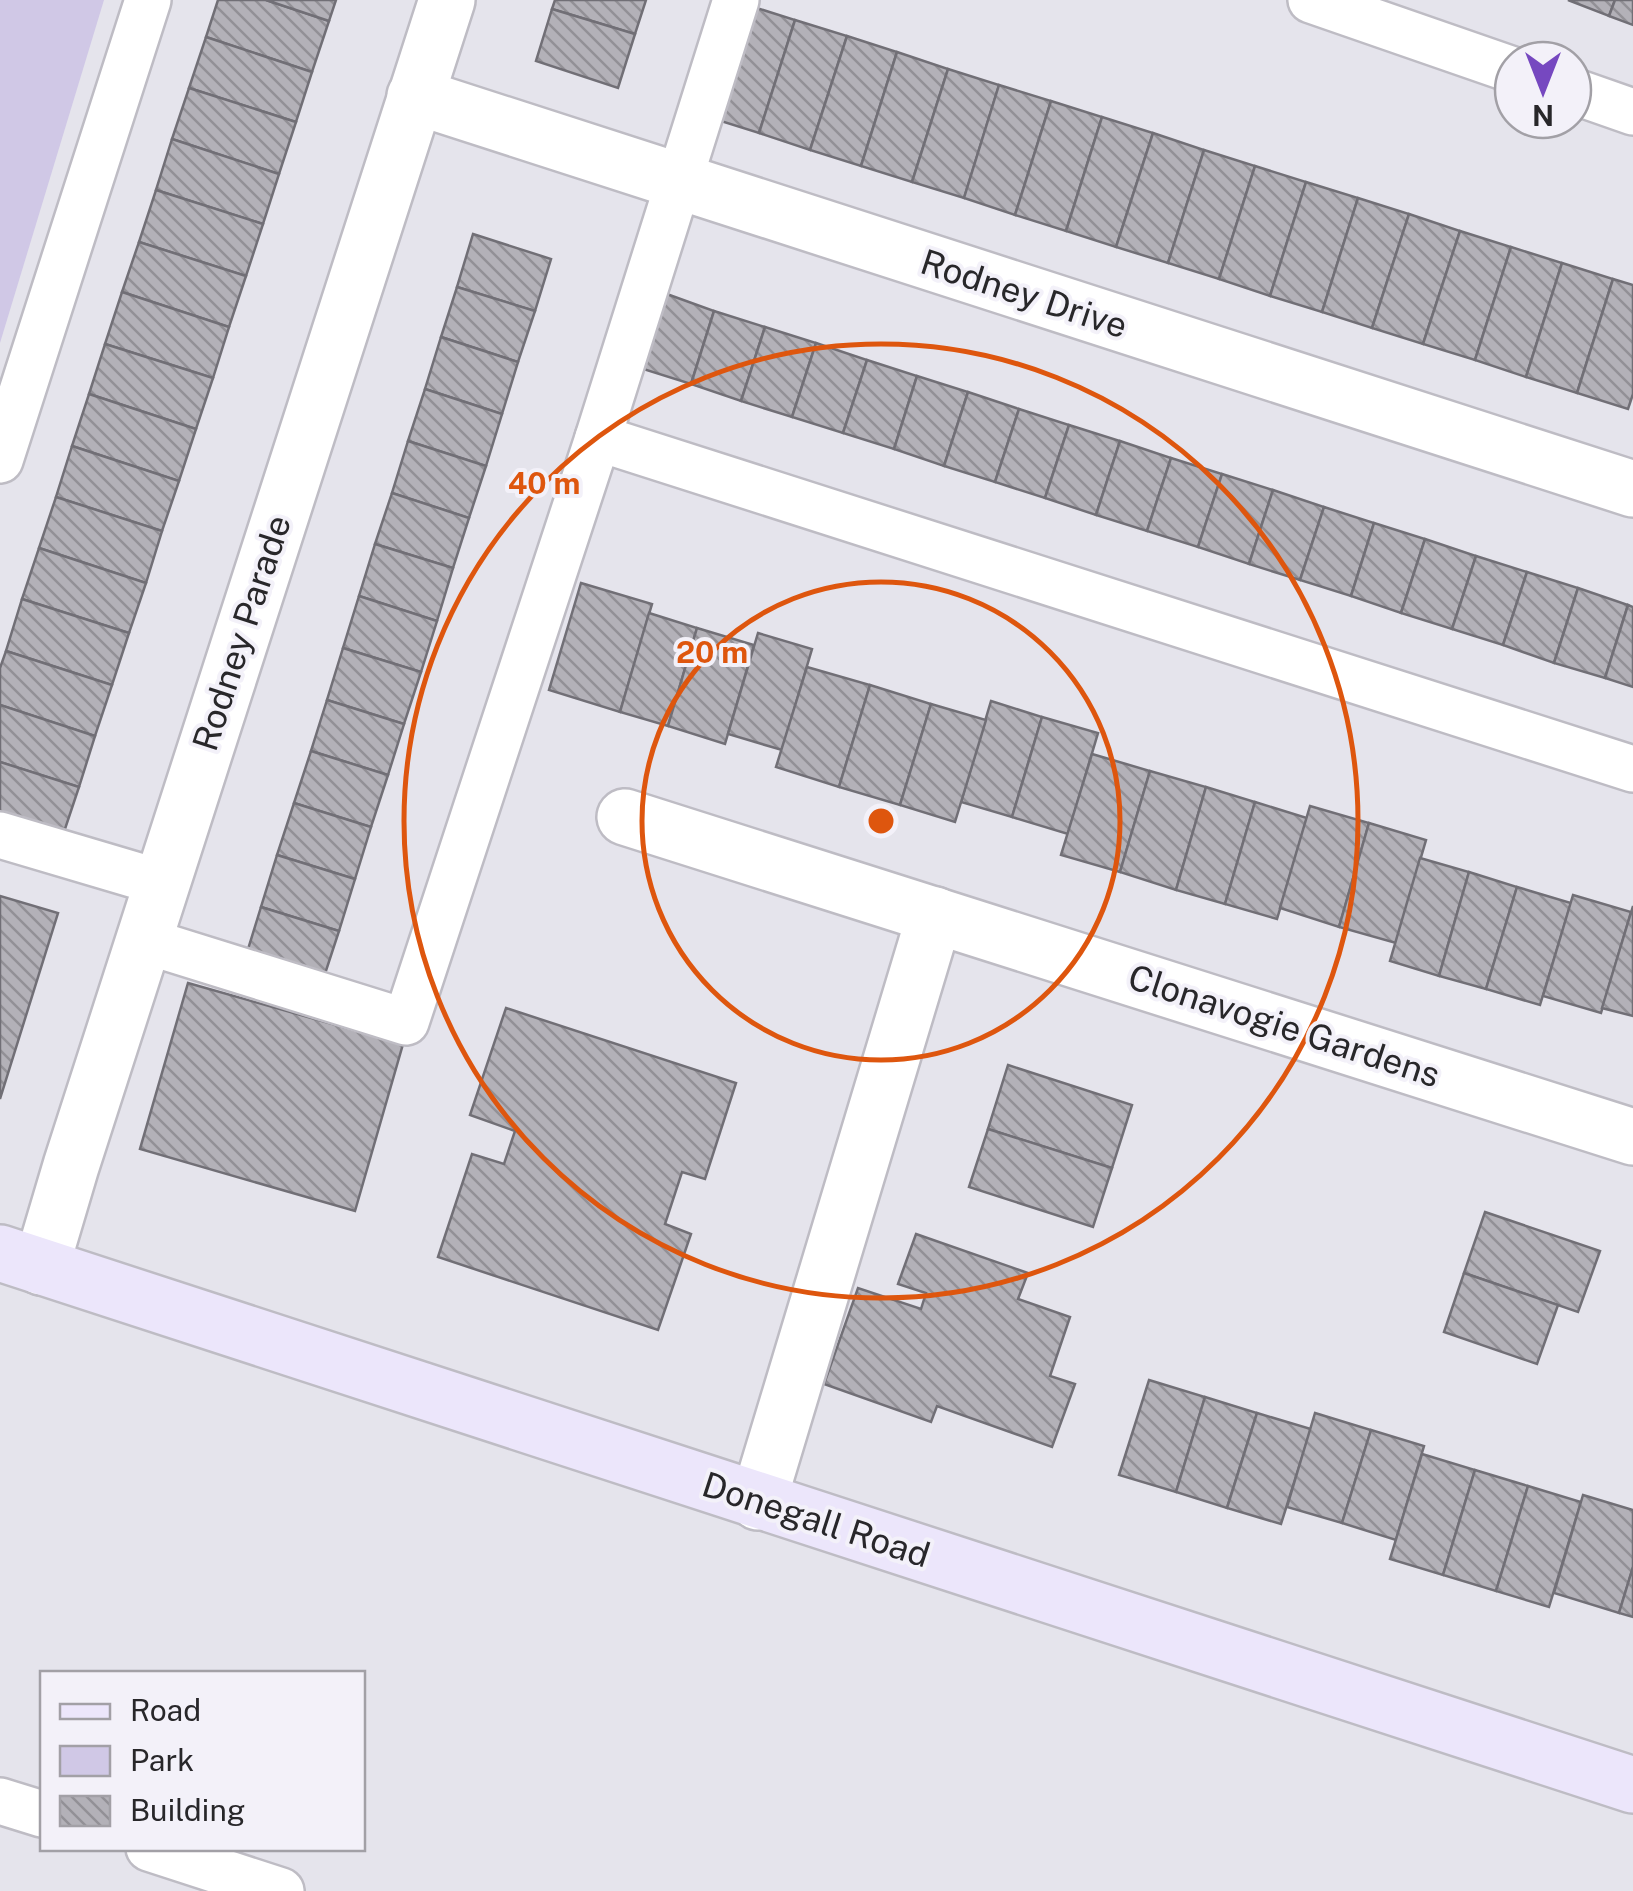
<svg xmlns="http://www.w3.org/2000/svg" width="1633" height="1891" font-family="'Public Sans',sans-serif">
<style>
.park{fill:#d0c8e6}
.building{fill:url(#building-back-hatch);stroke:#716f76;stroke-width:2.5}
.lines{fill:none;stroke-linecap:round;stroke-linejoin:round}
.lane-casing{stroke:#bebcc4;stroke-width:50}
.street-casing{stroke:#bebcc4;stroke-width:60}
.secondary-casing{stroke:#bebcc4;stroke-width:60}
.lane{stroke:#fff;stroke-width:45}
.street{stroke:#fff;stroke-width:55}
.secondary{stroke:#ece6fb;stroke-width:55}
.ring{fill:none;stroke:#de560e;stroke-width:5}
.labels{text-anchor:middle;stroke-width:8;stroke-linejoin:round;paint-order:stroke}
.street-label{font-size:35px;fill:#28272a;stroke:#f3f1f9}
.centre{fill:#de560e;stroke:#f3f1f9;stroke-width:5}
.ring-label{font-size:30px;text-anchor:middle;font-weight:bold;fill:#de560e;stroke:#f3f1f9;stroke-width:8;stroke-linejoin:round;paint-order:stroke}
</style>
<defs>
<pattern id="building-back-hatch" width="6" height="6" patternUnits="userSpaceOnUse" patternTransform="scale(2.5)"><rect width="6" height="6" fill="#b3b1b8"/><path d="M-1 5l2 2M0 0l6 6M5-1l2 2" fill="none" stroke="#929096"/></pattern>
</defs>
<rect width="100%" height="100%" fill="#e5e4ec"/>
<polygon class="park" points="0,0 104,0 0,343"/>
<g class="building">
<polygon points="218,0 266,0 329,21 312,72 206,37"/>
<polygon points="266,0 336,0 329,21"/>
<polygon points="555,0 646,0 635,34 552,9"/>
<polygon points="1568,0 1615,0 1609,16"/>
<polygon points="1615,0 1633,0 1633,25 1609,16"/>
<polygon points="744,4 795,20 759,133 708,117"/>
<polygon points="552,9 635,34 618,88 536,61"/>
<polygon points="795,20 847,36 810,150 759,133"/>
<polygon points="847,36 897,52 861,166 810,150"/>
<polygon points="206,37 312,72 296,122 189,88"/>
<polygon points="897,52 948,69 912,182 861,166"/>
<polygon points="948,69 999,85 964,198 912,182"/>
<polygon points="999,85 1051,101 1015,215 964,198"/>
<polygon points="189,88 296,122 279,174 172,139"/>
<polygon points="1051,101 1102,117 1066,231 1015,215"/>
<polygon points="1102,117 1153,133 1116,247 1066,231"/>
<polygon points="1153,133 1204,150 1168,263 1116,247"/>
<polygon points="172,139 279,174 263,224 156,190"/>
<polygon points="1204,150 1255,166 1219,279 1168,263"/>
<polygon points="1255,166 1306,182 1270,296 1219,279"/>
<polygon points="1306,182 1358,198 1322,312 1270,296"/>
<polygon points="156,190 263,224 246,276 139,242"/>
<polygon points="1358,198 1409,214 1372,328 1322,312"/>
<polygon points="1409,214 1460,231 1423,344 1372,328"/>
<polygon points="1460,231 1511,247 1475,360 1423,344"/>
<polygon points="473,234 551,259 535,311 457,287"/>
<polygon points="139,242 246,276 229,327 122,292"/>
<polygon points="1511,247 1562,263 1526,377 1475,360"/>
<polygon points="1562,263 1613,279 1577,393 1526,377"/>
<polygon points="1613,279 1633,285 1633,394 1628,409 1577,393"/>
<polygon points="457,287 535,311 518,362 441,337"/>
<polygon points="122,292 229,327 213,378 105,344"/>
<polygon points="664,293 714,311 691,384 640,368"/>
<polygon points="714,311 765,327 741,401 691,384"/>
<polygon points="765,327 816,343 792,417 741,401"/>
<polygon points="441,337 518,362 502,414 425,389"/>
<polygon points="816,343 867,360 843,433 792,417"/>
<polygon points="105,344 213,378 196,429 89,394"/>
<polygon points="867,360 917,376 894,449 843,433"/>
<polygon points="917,376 968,392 944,466 894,449"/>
<polygon points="425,389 502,414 486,466 408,441"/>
<polygon points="968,392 1019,409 995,482 944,466"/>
<polygon points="89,394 196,429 179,481 72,446"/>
<polygon points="1019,409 1069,425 1045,498 995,482"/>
<polygon points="1069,425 1120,441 1096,515 1045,498"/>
<polygon points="408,441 486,466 469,518 392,493"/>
<polygon points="1120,441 1171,458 1147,531 1096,515"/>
<polygon points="72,446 179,481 162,531 56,497"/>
<polygon points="1171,458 1222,474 1198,547 1147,531"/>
<polygon points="1222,474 1273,490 1249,564 1198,547"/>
<polygon points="1273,490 1324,507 1300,580 1249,564"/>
<polygon points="392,493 469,518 453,568 375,544"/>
<polygon points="56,497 162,531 146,583 39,548"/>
<polygon points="1324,507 1374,523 1351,596 1300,580"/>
<polygon points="1374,523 1425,539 1401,613 1351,596"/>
<polygon points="1425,539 1476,556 1452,629 1401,613"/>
<polygon points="375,544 453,568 437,621 359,596"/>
<polygon points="39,548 146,583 129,633 22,599"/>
<polygon points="1476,556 1527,572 1503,645 1452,629"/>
<polygon points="1527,572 1578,588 1554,663 1503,645"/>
<polygon points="581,583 652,604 620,712 549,690"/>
<polygon points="1578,588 1628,605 1605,678 1554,663"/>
<polygon points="359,596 437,621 421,672 343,648"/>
<polygon points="22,599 129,633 112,685 6,651"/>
<polygon points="1628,605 1633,607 1633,687 1605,678"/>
<polygon points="649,613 697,628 668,726 620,712"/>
<polygon points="697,628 754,645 725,744 668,726"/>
<polygon points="758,633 812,649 782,750 728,734"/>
<polygon points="343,648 421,672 404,724 327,700"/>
<polygon points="6,651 112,685 95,736 0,705 0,668"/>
<polygon points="807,667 870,685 839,787 776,767"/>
<polygon points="870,685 931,704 900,805 839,787"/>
<polygon points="327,700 404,724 388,775 311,751"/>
<polygon points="991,701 1042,717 1012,817 961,802"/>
<polygon points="931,704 986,720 955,822 900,805"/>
<polygon points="0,705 95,736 79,787 0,762"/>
<polygon points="1042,717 1098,733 1068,834 1012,817"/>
<polygon points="311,751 388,775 371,827 294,803"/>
<polygon points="1092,754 1150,771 1120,872 1061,855"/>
<polygon points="0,762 79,787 62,838 0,818"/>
<polygon points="1150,771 1206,787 1176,890 1120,872"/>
<polygon points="1206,787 1255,802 1225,904 1176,890"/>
<polygon points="1255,802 1307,818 1277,919 1225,904"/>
<polygon points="294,803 371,827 355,879 277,855"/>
<polygon points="1310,806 1369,823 1339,927 1280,908"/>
<polygon points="1369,823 1426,840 1396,943 1339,927"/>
<polygon points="277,855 355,879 339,931 261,907"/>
<polygon points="1420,858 1469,872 1439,976 1390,961"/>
<polygon points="1469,872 1517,887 1486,989 1439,976"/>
<polygon points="1517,887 1571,903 1540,1005 1486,989"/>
<polygon points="1573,895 1631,912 1601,1013 1543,996"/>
<polygon points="0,896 58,913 0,1099"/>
<polygon points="1633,906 1633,1016 1602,1008"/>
<polygon points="261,907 339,931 322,983 245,959"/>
<polygon points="188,983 403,1044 355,1211 140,1149"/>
<polygon points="506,1008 736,1083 705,1179 682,1172 665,1224 691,1234 658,1330 438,1257 472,1154 504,1164 515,1131 470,1115"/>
<polygon points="1008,1065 1132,1105 1112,1168 988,1129"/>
<polygon points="988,1129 1112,1168 1093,1227 969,1187"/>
<polygon points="1485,1212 1600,1251 1578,1312 1464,1273"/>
<polygon points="916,1234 1028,1273 1018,1299 1070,1317 1050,1376 1075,1384 1052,1447 937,1406 931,1422 824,1384 858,1288 921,1309 926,1293 898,1284"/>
<polygon points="1464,1273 1558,1305 1537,1364 1444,1332"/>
<polygon points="1149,1380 1205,1397 1176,1492 1119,1475"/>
<polygon points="1205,1397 1257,1413 1227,1508 1176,1492"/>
<polygon points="1257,1413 1311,1429 1281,1524 1227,1508"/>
<polygon points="1315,1413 1371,1430 1342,1523 1287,1507"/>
<polygon points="1371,1430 1424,1446 1396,1540 1342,1523"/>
<polygon points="1422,1454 1475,1470 1443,1575 1390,1559"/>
<polygon points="1475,1470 1528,1486 1496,1591 1443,1575"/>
<polygon points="1528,1486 1581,1502 1549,1607 1496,1591"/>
<polygon points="1583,1495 1633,1510 1633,1567 1619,1613 1554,1593"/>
<polygon points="1633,1567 1633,1617 1619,1613"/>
</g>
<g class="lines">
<defs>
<g id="lane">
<polyline points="1311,0 1513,70"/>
<polyline points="1573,91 1633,112"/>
<polyline points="598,438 1633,769"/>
<polyline points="0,460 148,0"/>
<polyline points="0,835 162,883"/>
<polyline points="146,941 406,1022 598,438 736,0"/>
<polyline points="0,1801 42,1814"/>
<polyline points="149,1848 281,1891"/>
</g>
<g id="street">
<polyline points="415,96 1633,489"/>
<polyline points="625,817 1633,1137"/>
<polyline points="41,1267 71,1166 447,0"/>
<polyline points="758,1502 935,915"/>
</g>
<polyline id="secondary" points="0,1253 1633,1785"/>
</defs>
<use href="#lane" class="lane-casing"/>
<use href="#street" class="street-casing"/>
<use href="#secondary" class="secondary-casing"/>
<use href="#lane" class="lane"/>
<use href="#street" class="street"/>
<use href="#secondary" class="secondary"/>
</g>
<g class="ring">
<circle cx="881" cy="821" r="239"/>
<circle cx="881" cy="821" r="477"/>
</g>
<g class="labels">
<g class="street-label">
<text transform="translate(1024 294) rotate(18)" y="12">Rodney Drive</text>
<text transform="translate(242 633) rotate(-72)" y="12">Rodney Parade</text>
<text transform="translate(1284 1026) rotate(18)" y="12">Clonavogie Gardens</text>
<text transform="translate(816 1520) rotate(18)" y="12">Donegall Road</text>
</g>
</g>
<circle cx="881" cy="821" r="15" class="centre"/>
<g class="ring-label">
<text x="544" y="494">40 m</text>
<text x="712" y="663">20 m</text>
</g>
<rect x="40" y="1671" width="325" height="180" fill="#f3f1f9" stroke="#a2a0a6" stroke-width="2.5"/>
<rect x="60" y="1704" width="50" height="15" fill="#ece6fb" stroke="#a2a0a6" stroke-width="2.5"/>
<text x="130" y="1721" font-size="30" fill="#28272a">Road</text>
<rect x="60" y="1746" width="50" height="30" fill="#d0c8e6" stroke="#a2a0a6" stroke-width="2.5"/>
<text x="130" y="1771" font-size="30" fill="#28272a">Park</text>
<rect x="60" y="1796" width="50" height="30" fill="url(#building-back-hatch)" stroke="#a2a0a6" stroke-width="2.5"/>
<text x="130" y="1821" font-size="30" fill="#28272a">Building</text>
<g transform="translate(1543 90) rotate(180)"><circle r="48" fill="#f3f1f9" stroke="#a2a0a6" stroke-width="2.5"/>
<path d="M0-8L18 38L0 25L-18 38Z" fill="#7648c0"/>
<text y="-15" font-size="28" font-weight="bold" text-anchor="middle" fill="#28272a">N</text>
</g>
</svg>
